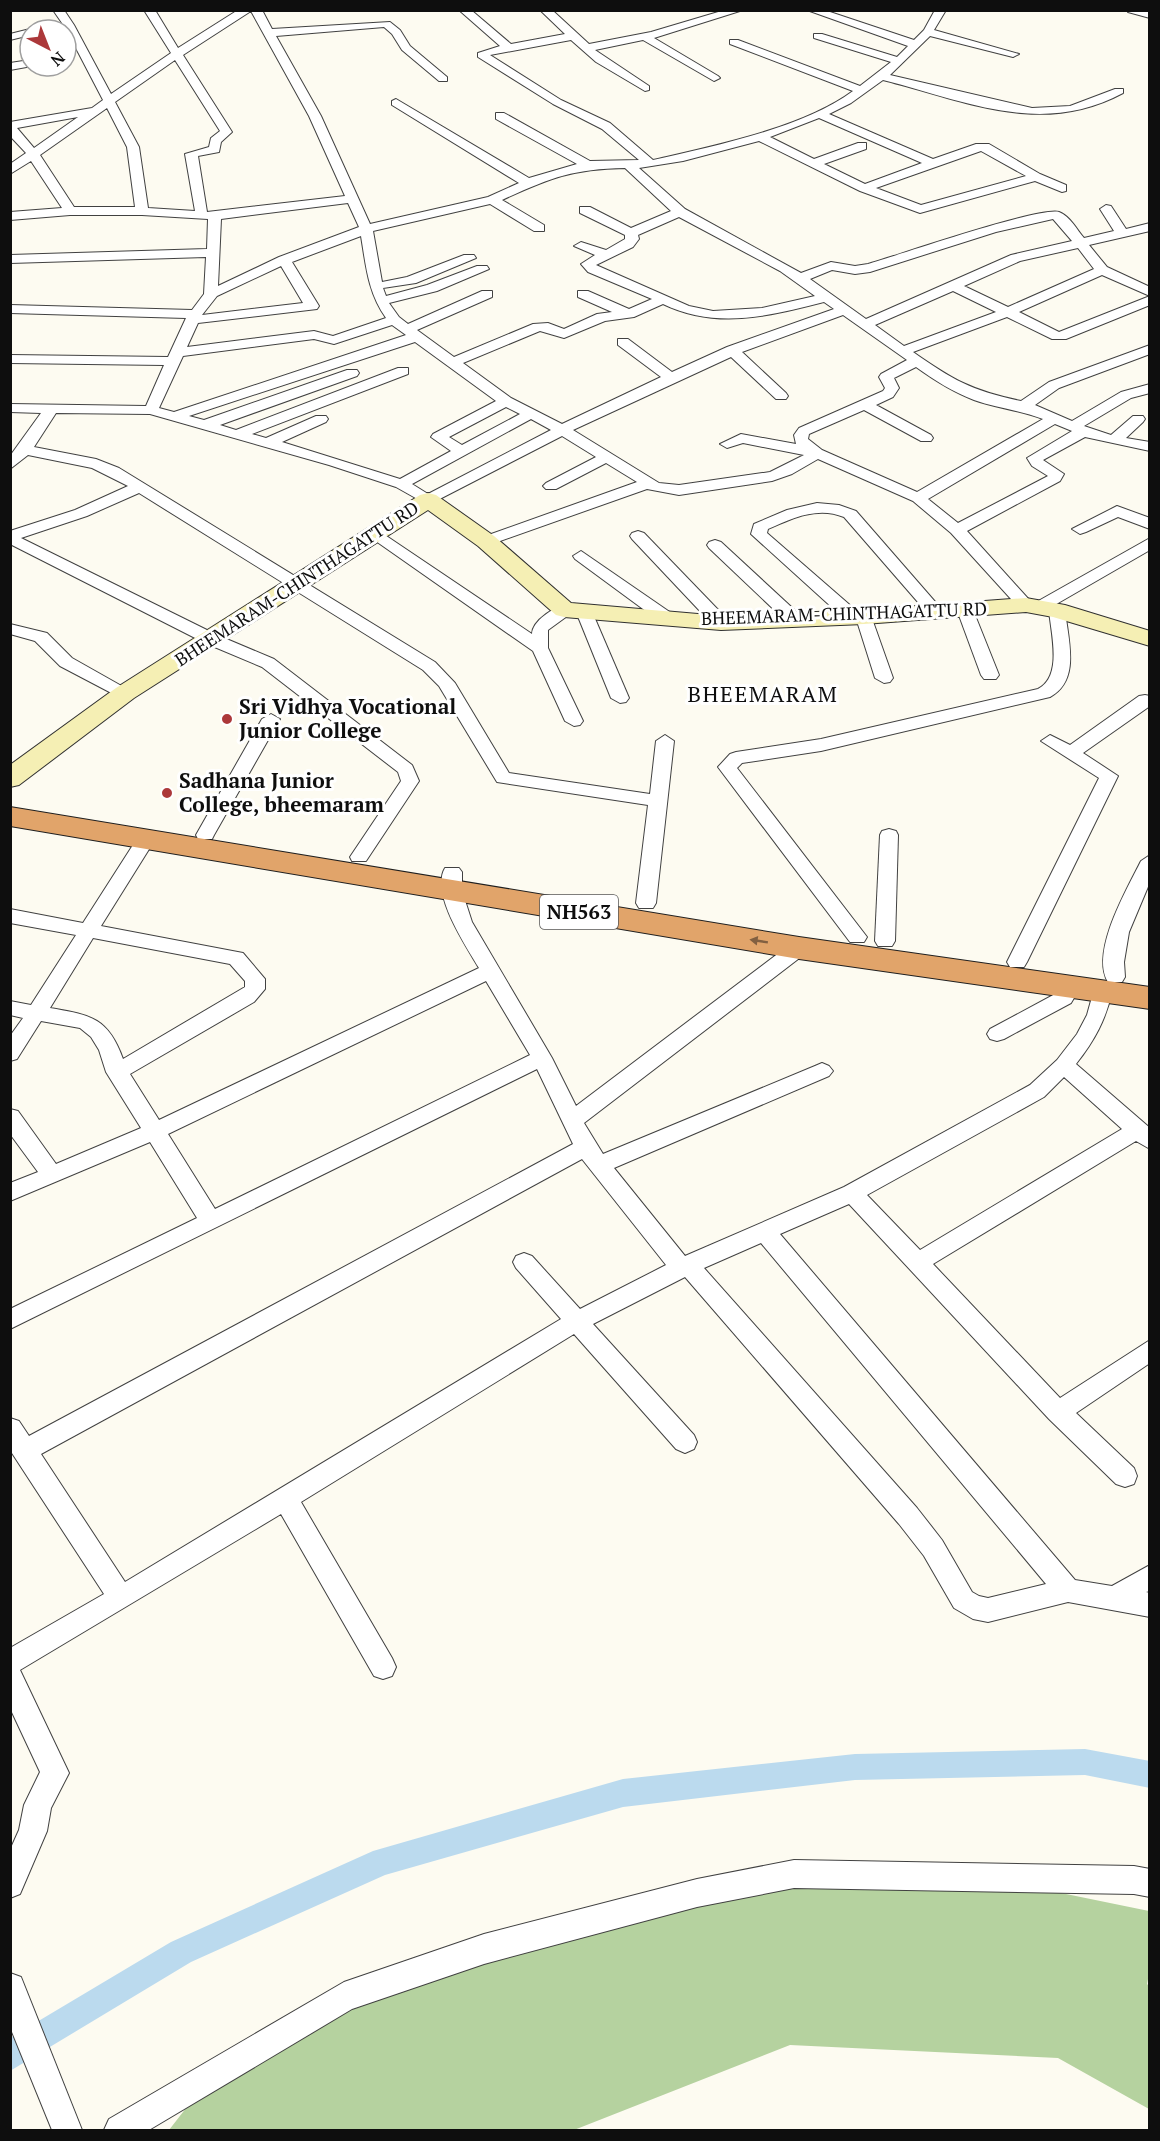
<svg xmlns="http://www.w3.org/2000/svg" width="1160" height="2141" font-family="'PT Serif',serif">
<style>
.forest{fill:#b5d29f}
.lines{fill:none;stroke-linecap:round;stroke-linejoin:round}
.canal{fill:#bbdaee;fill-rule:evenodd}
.street-casing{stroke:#414141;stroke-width:2}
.secondary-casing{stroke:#303030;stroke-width:2}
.highway-casing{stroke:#1f1f1f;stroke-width:2}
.street{fill:#fff;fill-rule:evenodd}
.secondary{fill:#f5efb4;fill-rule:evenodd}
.highway{fill:#e1a46a;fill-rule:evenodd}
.oneway{fill:#826041}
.poi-dot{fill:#ac383a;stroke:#fff;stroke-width:2}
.labels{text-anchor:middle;stroke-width:6;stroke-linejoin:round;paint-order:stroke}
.far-street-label{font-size:18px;fill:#0e0e0e;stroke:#fff}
.shield{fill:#fff;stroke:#565656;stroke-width:1.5}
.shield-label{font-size:20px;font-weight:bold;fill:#0e0e0e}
.poi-label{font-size:21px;font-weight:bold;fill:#0e0e0e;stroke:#fff;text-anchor:start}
.neighbourhood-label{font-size:22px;letter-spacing:1.5px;fill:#0e0e0e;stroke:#fff}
</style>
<rect width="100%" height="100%" fill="#fdfbf1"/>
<polygon class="forest" points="763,1886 1027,1886 1149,1911 1150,1969 1147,1984 1150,1987 1149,2109 1058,2058 790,2045 574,2130 169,2130 197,2094 362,2003 532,1949"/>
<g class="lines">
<polygon class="canal" points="1085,1749 1150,1761 1150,1788 1085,1775 855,1780 623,1807 385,1875 191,1962 10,2071 10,2038 171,1942 373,1851 623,1779 855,1754"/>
<defs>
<g id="street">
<path d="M 53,10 L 64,10 L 74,25 L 111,94 L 171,53 L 144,10 L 155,10 L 178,48 L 238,10 L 262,10 L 272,29 L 390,22 L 400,30 L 410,46 L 447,77 L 447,81 L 439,81 L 402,50 L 392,34 L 384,27 L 276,36 L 321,116 L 370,224 L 488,197 L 519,183 L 392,105 L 392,101 L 396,99 L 529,178 L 577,164 L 496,119 L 496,113 L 504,113 L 590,161 L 639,160 L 602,129 L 553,104 L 478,57 L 478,53 L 500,46 L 459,10 L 471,10 L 511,44 L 565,34 L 540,10 L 552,10 L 589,44 L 651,32 L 725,10 L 743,10 L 654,38 L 718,76 L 720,78 L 714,81 L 643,40 L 595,50 L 649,86 L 649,90 L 645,91 L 596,62 L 571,40 L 490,55 L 561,100 L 610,123 L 653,160 C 714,146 803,128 853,91 L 730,44 L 730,40 L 738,40 L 860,86 L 891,62 L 814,38 L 814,34 L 822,34 L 897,57 L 908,46 L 807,10 L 824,10 L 914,40 L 924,30 L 935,10 L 946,10 L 934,30 L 1019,54 L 1013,57 L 930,36 L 890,75 L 1032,108 L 1070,106 L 1115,89 L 1123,89 L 1123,93 C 1041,137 966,101 883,80 L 851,103 L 829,114 L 933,159 L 976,144 L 989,144 L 1040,174 L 1066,185 L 1066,191 L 1062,192 L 1035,181 L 920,213 L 860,191 L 759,141 L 683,161 L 639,168 L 685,209 L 801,273 L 831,262 L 855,266 L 868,264 C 896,256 1041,206 1059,212 C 1070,216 1077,230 1084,238 L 1114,231 L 1100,209 L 1106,205 L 1111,206 L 1126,229 L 1150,223 L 1150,231 L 1089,245 L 1107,267 L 1150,287 L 1150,296 L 1102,275 L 1019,312 L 1059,332 L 1150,296 L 1150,305 L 1066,339 L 1052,339 L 1007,317 L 913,352 C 953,380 972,391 1021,401 L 1049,382 L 1150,345 L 1150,354 L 1059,388 L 1035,405 L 1072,421 L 1121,392 L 1150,384 L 1150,393 L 1131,398 L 1084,426 L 1111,435 L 1133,416 L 1143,416 L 1145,419 L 1143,422 L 1126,438 L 1150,442 L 1150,451 L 1085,437 L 1043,460 L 1064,474 L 1060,481 L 967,531 L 1033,604 L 1150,538 L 1150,550 L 1046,610 L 1020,609 L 951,533 L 913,501 L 818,459 L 792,474 L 772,481 L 679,495 L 647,489 L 486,546 L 478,541 L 480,538 L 637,482 L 606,463 L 556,489 L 546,489 L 543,486 L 546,483 L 596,457 L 562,436 L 428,505 L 396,487 L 329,465 L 150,414 L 56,413 L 34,447 L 96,459 L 119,468 L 435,662 L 455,683 L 509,773 L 650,794 L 656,741 L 665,735 L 674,741 L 656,903 L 653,908 L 639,908 L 636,903 L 648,805 L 497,782 L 439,686 L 423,670 L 139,493 L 87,516 L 21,538 L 217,635 L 274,659 L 412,765 L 419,781 L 366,861 L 352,861 L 350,857 L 401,781 L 398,772 L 262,667 L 205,643 L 10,544 L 10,531 L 75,510 L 128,486 L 92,468 L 28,455 L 10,469 L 10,456 L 41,413 L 10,412 L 10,404 L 146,406 L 164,365 L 10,363 L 10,355 L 168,357 L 186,318 L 10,313 L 10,305 L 192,310 L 204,294 L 206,257 L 10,263 L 10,255 L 207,249 L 208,219 L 142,215 L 70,215 L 10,220 L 10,212 L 62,208 L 31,161 L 10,174 L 10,164 L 26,153 L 10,136 L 10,122 L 92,108 L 103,100 L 66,29 L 35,30 L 62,23 ZM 251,11 L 309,116 L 345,196 L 207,212 L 198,156 L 219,152 L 221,142 L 232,132 L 183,55 ZM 175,60 L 220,131 L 211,138 L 209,147 L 185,154 L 195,211 L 148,208 L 139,147 L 115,102 ZM 107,108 L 127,147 L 135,207 L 74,207 L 40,155 ZM 78,117 L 34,148 L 17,128 ZM 819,118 L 922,163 L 865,184 L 824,164 L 866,149 L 866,143 L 858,143 L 814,159 L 770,137 ZM 981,151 L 1026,176 L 921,205 L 876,188 ZM 625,168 L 671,211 L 631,228 L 590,207 L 580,207 L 580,213 L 625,235 L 625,239 L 606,250 L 581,242 L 574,246 L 595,255 L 581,264 L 588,272 L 652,299 L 629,309 L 588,291 L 578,291 L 578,297 L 612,312 L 597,314 L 564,329 L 548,323 L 533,324 L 454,357 L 417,330 L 492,297 L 492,291 L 482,291 L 408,324 L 399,317 L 389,303 L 437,291 L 489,269 L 487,266 L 477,266 L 427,285 L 386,296 L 383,288 L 416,283 L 476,258 L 474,255 L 464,255 L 407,277 L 382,282 L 373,231 L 490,204 L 534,231 L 544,231 L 544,225 L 502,200 C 550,178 572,169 625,168 ZM 348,203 L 359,227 L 279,257 L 218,286 L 221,219 ZM 679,217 L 780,271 L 815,296 L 762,308 L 713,311 L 689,306 L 596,265 L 633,247 L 639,239 L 638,235 ZM 1053,219 L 1072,241 L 1011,255 L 866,319 L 810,279 L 832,270 L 855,274 L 870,272 L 996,232 ZM 361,236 C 366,266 368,293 386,318 L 333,336 L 314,331 L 187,347 L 198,323 L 317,309 L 319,306 L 292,262 ZM 1078,248 L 1094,269 L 1008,307 L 964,286 L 1020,261 ZM 281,266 L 303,303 L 202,315 L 217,296 ZM 953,291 L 996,312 L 904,346 L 875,325 ZM 824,302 L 834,309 L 727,347 L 672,372 L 628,339 L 618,339 L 618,345 L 661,377 L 562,424 L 511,398 L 463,363 L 540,331 L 564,338 L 605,321 L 634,317 L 663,304 C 717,330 769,316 824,302 ZM 843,315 L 907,360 L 881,374 L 879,377 L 885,388 L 883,391 L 799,428 L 794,435 L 796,444 L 741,434 L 720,444 L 727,448 L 743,443 L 804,455 L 770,472 L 679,485 L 659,483 L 573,430 L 731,357 L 776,399 L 786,399 L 788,396 L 786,393 L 742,352 ZM 392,325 L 406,335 L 174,412 L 159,408 L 183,356 L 314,339 L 334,344 ZM 415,342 L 496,401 L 433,434 L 431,437 L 451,451 L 400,479 L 282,442 L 326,422 L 328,419 L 326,416 L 316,416 L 266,438 L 252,434 L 408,374 L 408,368 L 398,368 L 236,430 L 220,425 L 357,376 L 359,373 L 357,370 L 347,370 L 204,420 L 189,416 ZM 916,367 C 934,380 953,392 974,400 C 996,408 1020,410 1043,419 L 917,492 L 822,450 L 808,439 L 809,434 L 864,410 L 921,441 L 931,441 L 933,438 L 931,435 L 876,405 L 893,397 L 899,388 L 894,378 ZM 506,407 L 520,414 L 462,445 L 449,437 ZM 531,419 L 551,430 L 428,494 L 412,484 ZM 1055,424 L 1072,431 L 1027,458 L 1032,466 L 1048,476 L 958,523 L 928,499 Z"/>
<polygon points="1127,10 1150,11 1150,18 1128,12"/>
<polygon points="30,29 34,30 30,30 30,35 10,40 10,34"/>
<polygon points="30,60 32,66 10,70 10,63"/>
<path d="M 817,503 L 839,505 L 856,511 L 944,612 L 942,616 L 930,616 L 844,517 C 818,506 792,518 768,529 L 767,533 L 859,613 L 870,613 L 893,678 L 890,682 L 884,683 L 875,678 L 857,621 L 847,621 L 751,534 L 754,524 L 787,510 Z"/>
<polygon points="1117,506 1150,518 1150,529 1118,517 1086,532 1080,534 1072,529"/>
<path d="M 376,529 L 532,634 C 532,621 557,603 570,606 L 572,610 L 570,614 L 548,630 L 548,648 L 583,721 L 580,725 L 574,726 L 565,721 L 533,651 L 370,537 L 368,534 Z"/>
<polygon points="638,531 644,533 727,619 729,623 727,627 715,627 632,539 630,536 632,533"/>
<polygon points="715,540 721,542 800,615 802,619 800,623 788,623 709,548 707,545 709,542"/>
<polygon points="581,551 674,615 676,619 674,623 662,623 575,559 573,556"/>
<polygon points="965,605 973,610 999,675 996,679 984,679 981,675 957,610"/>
<path d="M 1057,605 L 1065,610 C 1068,640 1081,680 1050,697 L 821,751 L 742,763 L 737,768 L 867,937 L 864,942 L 850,942 L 718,767 L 730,754 L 736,752 L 821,739 L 1038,689 C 1063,676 1051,634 1049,610 Z"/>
<polygon points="585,609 593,614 629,698 626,702 620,703 611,698 577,614"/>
<polygon points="10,624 47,633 72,658 134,693 131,697 119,697 60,666 35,641 10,634"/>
<polygon points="1145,695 1150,696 1150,706 1083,753 1118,776 1027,962 1024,967 1010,967 1007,962 1099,778 1041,741 1050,735 1070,745 1139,696"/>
<polygon points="271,714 280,719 214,835 212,839 198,839 196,835 262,719"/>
<polygon points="889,829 896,831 898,835 895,941 892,946 878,946 875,941 880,835 882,831"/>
<path d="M 147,832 L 154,834 L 156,838 L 101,926 L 243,953 L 265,979 L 265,989 L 254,1002 L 130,1074 L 159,1120 L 479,968 C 466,946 430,893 445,868 L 459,868 L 462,872 L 462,891 L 472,922 L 552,1058 L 576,1106 L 792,943 L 806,943 L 809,948 L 806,953 L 584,1123 L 603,1154 L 815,1066 L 822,1063 L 829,1066 L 833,1071 L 829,1076 L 614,1168 L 685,1256 L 844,1187 L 1030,1085 L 1057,1060 L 1077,1034 L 1087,1015 L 1095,986 L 1109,986 L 1112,991 C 1106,1020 1094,1041 1076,1064 L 1150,1128 L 1150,1149 L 1136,1141 L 933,1264 L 1060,1398 L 1150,1340 L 1150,1363 L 1076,1413 L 1134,1468 L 1137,1476 L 1134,1484 L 1125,1487 L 1116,1484 L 1049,1419 L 849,1204 L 780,1234 L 1075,1580 L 1112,1586 L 1150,1565 L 1150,1591 L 1146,1592 L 1150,1593 L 1150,1617 L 1068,1602 L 988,1622 L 973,1619 L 954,1608 L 924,1556 L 899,1524 L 685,1277 L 593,1324 L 694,1435 L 697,1442 L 694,1449 L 685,1453 L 676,1449 L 574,1334 L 301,1502 L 392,1658 L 396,1667 L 392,1676 L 383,1679 L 374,1676 L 281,1514 L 20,1670 L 69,1773 L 51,1808 L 47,1831 L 20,1894 L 10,1898 L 10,1850 L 19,1830 L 24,1805 L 40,1772 L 10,1708 L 10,1648 L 104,1594 L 10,1450 L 10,1418 L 19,1421 L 29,1436 L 573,1144 L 537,1069 L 10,1329 L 10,1309 L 197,1218 L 150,1142 L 10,1201 L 10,1183 L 38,1172 L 10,1134 L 10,1109 L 18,1111 L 56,1164 L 141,1128 L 106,1072 L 99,1050 L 91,1037 L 80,1028 L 41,1021 L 17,1059 L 10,1061 L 10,1036 L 23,1018 L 10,1015 L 10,1001 L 31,1005 L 76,935 L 10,923 L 10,909 L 83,923 L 140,834 ZM 93,938 L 230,964 L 245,981 L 245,987 L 123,1059 C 108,1017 90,1015 50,1008 ZM 486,981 L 530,1055 L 215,1209 L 168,1134 ZM 1064,1077 L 1122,1129 L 920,1250 L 867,1195 L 1044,1097 ZM 582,1159 L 666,1265 L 580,1309 L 532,1256 L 524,1253 L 516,1256 L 513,1262 L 516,1268 L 561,1319 L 125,1582 L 41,1454 ZM 761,1243 L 1046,1584 L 988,1598 L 979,1596 L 972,1592 L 942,1540 L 917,1508 L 704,1268 Z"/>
<path d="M 1150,855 L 1150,882 L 1129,932 L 1124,962 L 1125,977 L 1122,982 L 1108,982 C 1090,952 1127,889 1141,861 Z"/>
<polygon points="1071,979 1078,981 1081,986 1071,1003 1004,1039 997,1041 990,1039 987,1034 990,1029 1057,993 1064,981"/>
<polygon points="794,1860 1134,1866 1150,1869 1150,1897 1134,1894 794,1888 697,1907 484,1964 352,2009 149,2130 104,2130 109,2119 344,1982 484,1934 697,1879"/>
<polygon points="10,1973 21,1977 82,2130 52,2130 10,2027"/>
</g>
<polygon id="secondary" points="428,493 436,495 494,536 571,603 721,616 864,610 1026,598 1065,605 1150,631 1150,646 1053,617 1026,612 864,624 721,630 564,617 556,615 478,546 428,510 134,698 19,785 10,787 10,765 116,688 420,495"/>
<polygon id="highway" points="10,807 799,937 1150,987 1150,1009 799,959 10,826"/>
</defs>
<use href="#street" class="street-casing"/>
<use href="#secondary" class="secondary-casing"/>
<use href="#highway" class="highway-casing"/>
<use href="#street" class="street"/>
<use href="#secondary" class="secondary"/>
<use href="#highway" class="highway"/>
</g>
<defs><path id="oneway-solid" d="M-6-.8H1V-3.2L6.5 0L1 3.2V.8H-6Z" transform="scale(1.5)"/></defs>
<use class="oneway" href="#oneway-solid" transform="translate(759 941) rotate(-171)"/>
<g class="poi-dot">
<circle cx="227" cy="719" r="6"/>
<circle cx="167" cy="793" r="6"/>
</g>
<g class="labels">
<g class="far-street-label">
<text transform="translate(297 584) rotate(-33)" y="6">BHEEMARAM-CHINTHAGATTU RD</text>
<text transform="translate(844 614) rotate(-2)" y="6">BHEEMARAM-CHINTHAGATTU RD</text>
</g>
<rect class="shield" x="540" y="895" width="78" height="34" rx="4.5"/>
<g class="shield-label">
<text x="579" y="919">NH563</text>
</g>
<g class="poi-label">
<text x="239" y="714">Sri Vidhya Vocational<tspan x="239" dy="24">Junior College</tspan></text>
<text x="179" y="788">Sadhana Junior<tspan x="179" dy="24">College, bheemaram</tspan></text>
</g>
<g class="neighbourhood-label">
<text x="763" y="702">BHEEMARAM</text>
</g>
</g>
<rect width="1160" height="2141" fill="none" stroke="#0e0e0e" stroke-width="24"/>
<g transform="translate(48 48) rotate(138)"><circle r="28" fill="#ffffff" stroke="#9f9f9f" stroke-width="1.5"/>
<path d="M0-4.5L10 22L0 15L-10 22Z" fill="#ac383a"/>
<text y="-9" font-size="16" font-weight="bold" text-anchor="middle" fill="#0e0e0e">N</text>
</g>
</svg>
